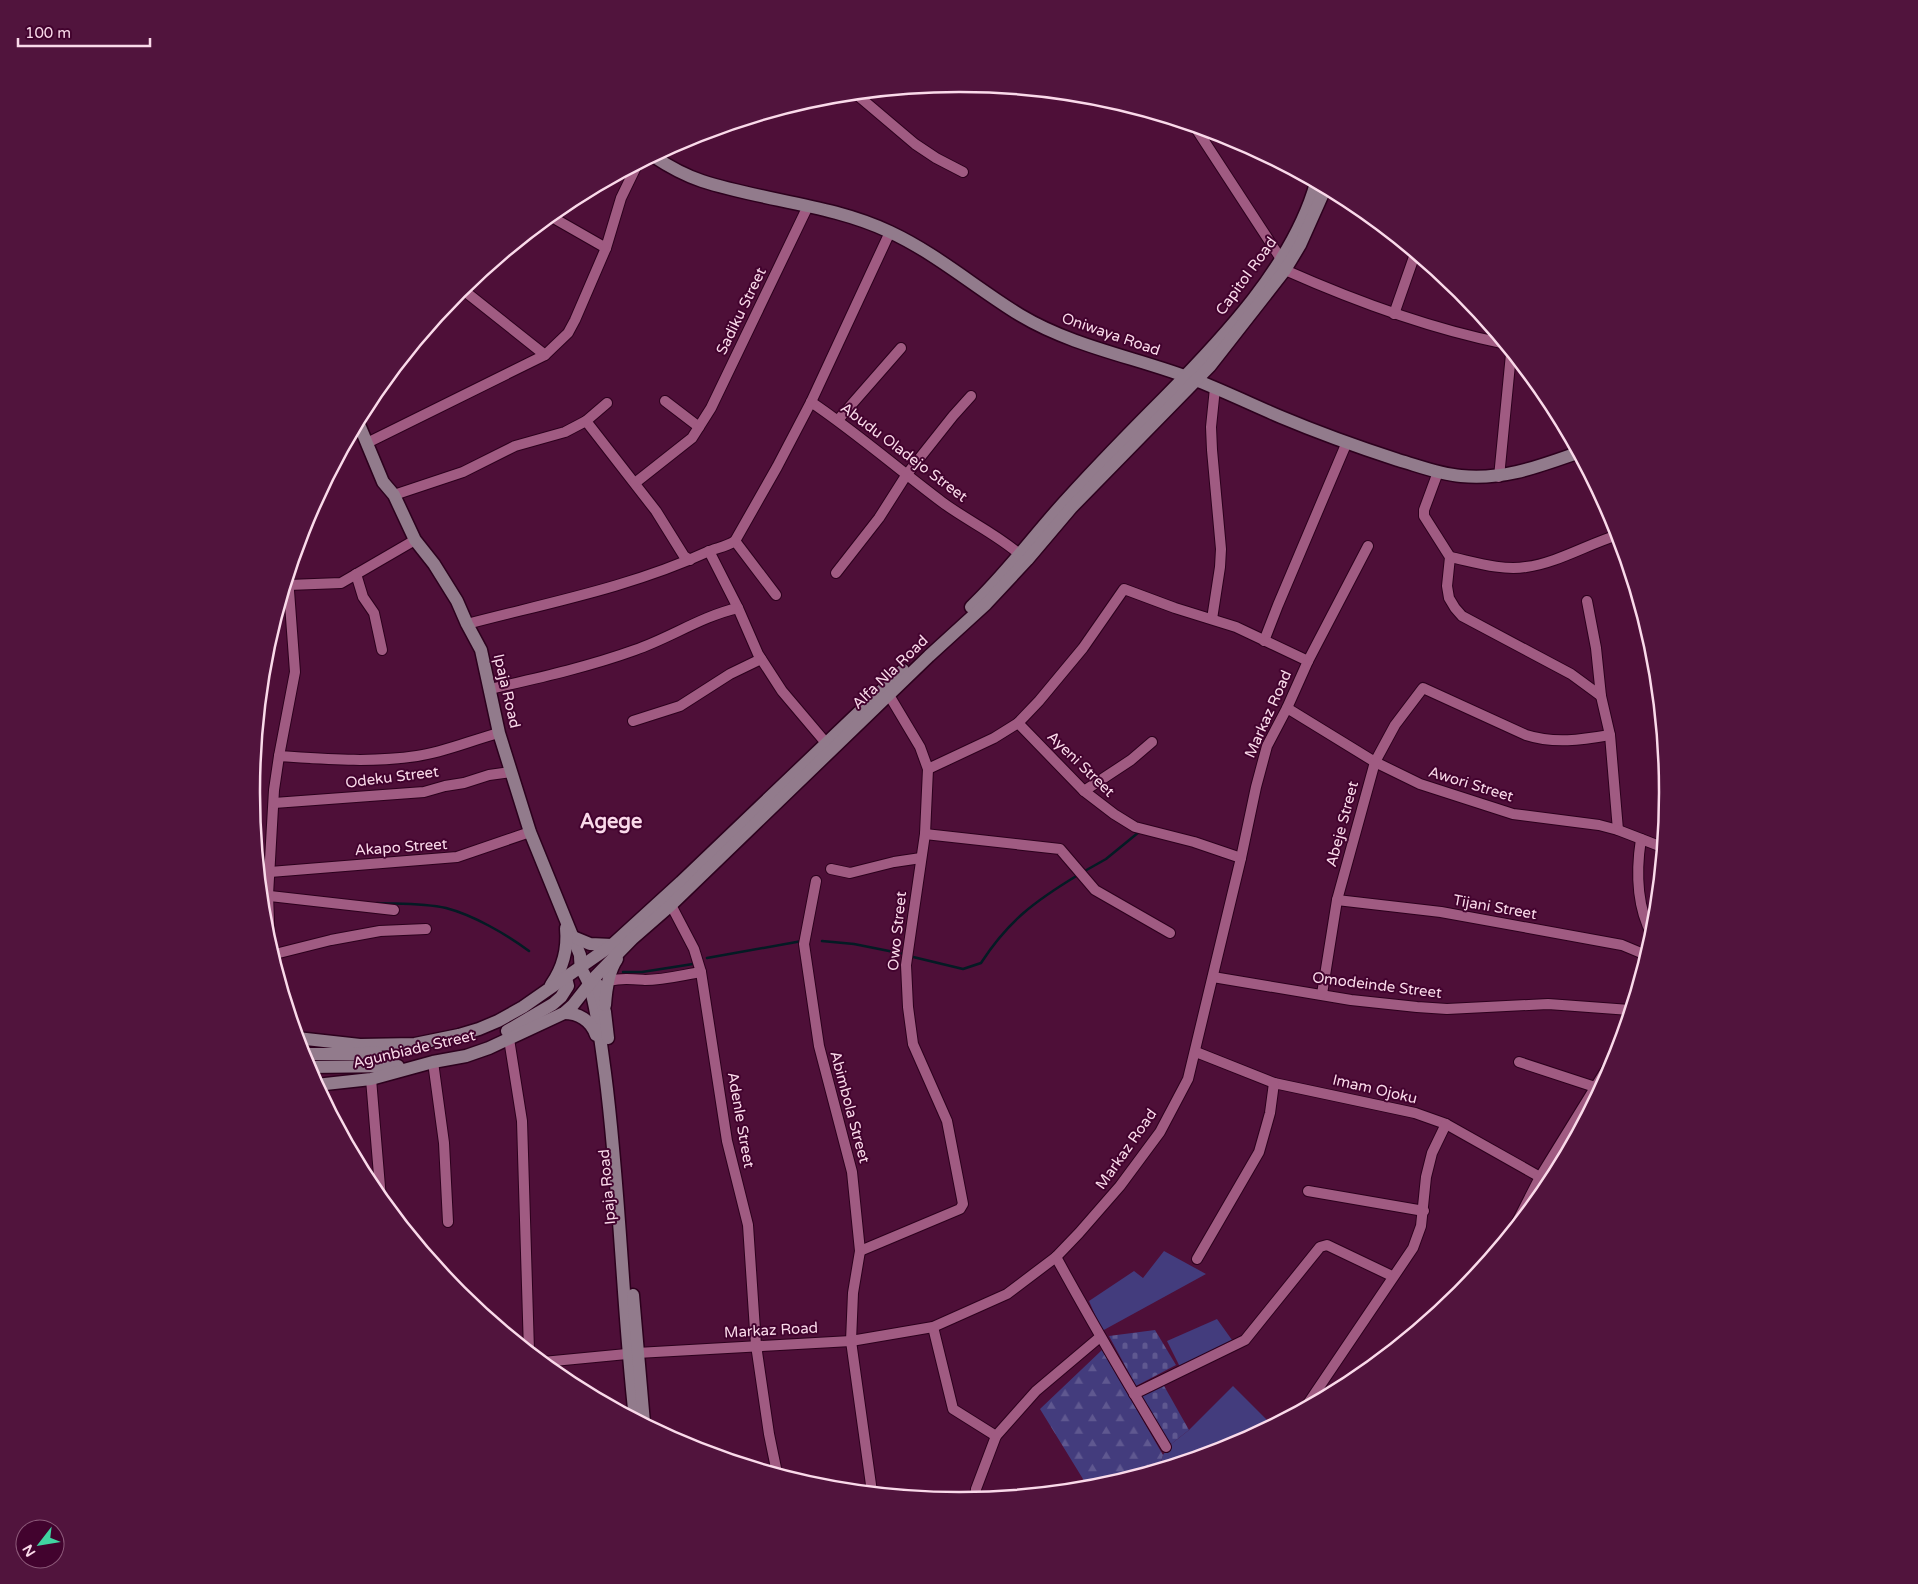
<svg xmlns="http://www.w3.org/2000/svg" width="1918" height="1584" font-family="'Varela Round',sans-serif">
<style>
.grass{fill:#433c7d}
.forest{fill:url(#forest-firs)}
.cemetery{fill:url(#cemetery-stones)}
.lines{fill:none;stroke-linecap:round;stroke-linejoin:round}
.stream{stroke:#041b24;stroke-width:2.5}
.minor-casing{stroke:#2c001d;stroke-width:12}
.secondary-casing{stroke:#2c001d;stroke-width:15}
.minor{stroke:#a05b82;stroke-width:10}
.secondary{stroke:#927b8c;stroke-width:12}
.labels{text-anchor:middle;stroke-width:4;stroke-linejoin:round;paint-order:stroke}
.street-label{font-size:15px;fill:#fadaea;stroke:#42032e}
.district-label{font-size:20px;font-weight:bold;fill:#fadaea;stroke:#42032e}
.rim{fill:none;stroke:#fadaea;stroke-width:2.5}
</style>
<defs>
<pattern id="forest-firs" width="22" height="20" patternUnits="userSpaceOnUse" patternTransform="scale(1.25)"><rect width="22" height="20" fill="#433c7d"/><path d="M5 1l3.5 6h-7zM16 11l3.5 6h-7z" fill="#5f5890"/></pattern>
<pattern id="cemetery-stones" width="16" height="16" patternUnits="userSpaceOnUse" patternTransform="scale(1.25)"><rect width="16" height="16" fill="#433c7d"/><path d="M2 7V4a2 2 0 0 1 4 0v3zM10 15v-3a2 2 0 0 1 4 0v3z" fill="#5f5890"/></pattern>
</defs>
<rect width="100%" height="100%" fill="#4e0f38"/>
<g class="grass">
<polygon points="1164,1251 1206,1274 1102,1331 1089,1301 1134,1271 1143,1278"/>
<polygon points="1217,1319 1232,1340 1180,1367 1167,1341"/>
<polygon points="1233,1386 1271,1424 1230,1446 1159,1468 1163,1455 1170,1445 1189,1430"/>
</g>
<polygon class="forest" points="1102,1350 1163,1455 1159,1468 1097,1487 1084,1488 1083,1479 1040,1409"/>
<g class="cemetery">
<polygon points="1155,1330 1176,1365 1136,1386 1109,1336"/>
<polygon points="1163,1384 1189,1430 1170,1445 1141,1395"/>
</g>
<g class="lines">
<g class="stream">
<polyline points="1083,872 1106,859 1139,832"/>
<path d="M 377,903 C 399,904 424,903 446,908 C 473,915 506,934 529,951"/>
<polyline points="822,941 854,944 904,954"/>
<path d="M 909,956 L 963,969 L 981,963 C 1008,921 1035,901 1078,875"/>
<polyline points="707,958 802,941"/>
<polyline points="623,972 642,972 693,964"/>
</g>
<defs>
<g id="minor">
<polyline points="856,94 915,144 936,158 963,172"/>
<polyline points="1195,127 1281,259"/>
<polyline points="550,216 606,248"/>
<path d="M 1285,270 C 1355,301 1427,328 1502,343"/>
<polyline points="462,289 545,355"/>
<polyline points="1394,314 1415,254"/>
<polyline points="665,401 699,427"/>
<path d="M 811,402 C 857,433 898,469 942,502 C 969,522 999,535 1024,558"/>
<polyline points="838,420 901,348"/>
<polyline points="586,421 656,511 684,556 690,560"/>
<polyline points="367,443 545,355 568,333 575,320 606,248 621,198 637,165"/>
<polyline points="1438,472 1424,510 1424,516 1450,557 1447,586 1449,598 1455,608 1462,616 1571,674 1601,696"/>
<polyline points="1499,477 1511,354"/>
<polyline points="635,483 692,438 711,408 808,206"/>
<polyline points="394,495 463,472 515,446 565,432 586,421 607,403"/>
<polyline points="735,541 776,595"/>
<polyline points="709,551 738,608 758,654 782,691 826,743"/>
<path d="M 1450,557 C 1474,562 1502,571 1526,567 C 1557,563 1588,544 1618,535"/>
<polyline points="836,573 879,518 907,474 953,416 971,396"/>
<polyline points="356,574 363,597 374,613 382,650"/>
<polyline points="288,577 295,672 279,756 274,790 268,895 270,948 275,954 331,940 380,931 426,929"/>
<polyline points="288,585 341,583 415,540"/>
<polyline points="1587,601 1596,648 1601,696 1610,735 1618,830"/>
<polyline points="1212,619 1220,567 1221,549 1212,450 1211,427 1215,388"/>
<path d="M 467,624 C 547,603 631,587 707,552 C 716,548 726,547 735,541 L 777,467 L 811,402 L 890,232"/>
<polyline points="1264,641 1278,605 1347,442"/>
<path d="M 490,689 C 538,678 588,667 635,650 C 670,638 702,616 738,608"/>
<polyline points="1287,708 1375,762 1420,784 1513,814 1599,825 1618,830 1662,847"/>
<polyline points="633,721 680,706 730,674 761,659"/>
<polyline points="1018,723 1084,791 1114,814 1135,827 1194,842 1241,858"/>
<path d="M 279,756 C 325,759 371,763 417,756 C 445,752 472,740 499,733"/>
<polyline points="928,769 994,738 1018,723 1039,701 1083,648 1124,589 1175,608 1236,627 1308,661"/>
<polyline points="1084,791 1131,760 1152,742"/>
<polyline points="274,803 424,792 445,786 464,783 489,775 511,772"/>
<polyline points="925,834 1060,849 1095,890 1170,933"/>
<path d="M 1641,839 C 1636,871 1636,905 1652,935"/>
<polyline points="831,869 850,873 894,862 921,858"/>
<polyline points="270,872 457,857 530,832"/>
<polyline points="816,881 804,944 819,1046 852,1172 860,1251 853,1293 851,1341 872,1492"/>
<polyline points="261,895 394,910"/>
<polyline points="1337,900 1441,912 1622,945 1646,955"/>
<polyline points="665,901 671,905 694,949 701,972 727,1141 748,1225 756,1345 769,1434 777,1473"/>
<polyline points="1213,977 1351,1000 1417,1007 1447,1009 1548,1004 1630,1010"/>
<path d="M 609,981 C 622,978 632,979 645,980 C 664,980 682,975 701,972"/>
<path d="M 1322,994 L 1337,900 L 1375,762 L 1395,725 L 1423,688 L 1526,735 C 1554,744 1581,740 1610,735"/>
<polyline points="509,1039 522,1121 529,1351"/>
<polyline points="1196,1052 1274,1083 1415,1113 1446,1124 1540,1177"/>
<polyline points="433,1062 444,1143 448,1222"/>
<polyline points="1519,1062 1595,1087"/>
<polyline points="371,1079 381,1199"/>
<polyline points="1308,1191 1424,1211"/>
<polyline points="1516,1224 1540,1177 1617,1052"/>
<polyline points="860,1251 960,1209 963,1204 947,1121 913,1044 908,1007 906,965 925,834 928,769 920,747 886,690"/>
<path d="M 1056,1257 C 1091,1321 1128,1384 1166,1447"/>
<polyline points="1197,1259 1259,1152 1270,1113 1274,1083"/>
<polyline points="933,1327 953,1409 996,1436"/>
<polyline points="543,1362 637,1353 851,1341 933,1327 1007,1294 1056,1257 1079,1233 1120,1186 1160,1132 1188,1079 1241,858 1256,787 1267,746 1287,708 1308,661 1368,546"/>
<polyline points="1134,1394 1245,1340 1320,1247 1327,1245 1392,1276"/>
<polyline points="1307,1405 1413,1248 1421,1226 1426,1177 1432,1153 1446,1124"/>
<polyline points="975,1499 976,1489 996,1436 1036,1391 1100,1337"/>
</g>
<g id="secondary">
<path d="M 653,156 C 668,166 684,175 702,181 C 763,201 831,204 890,232 C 937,254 976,288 1020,315 C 1075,348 1140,358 1198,381 C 1226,392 1253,405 1281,417 C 1319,433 1358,447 1398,460 C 1419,466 1439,474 1461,476 C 1504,480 1537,467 1577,453"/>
<path d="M 358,422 L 383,482 L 394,495 L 415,540 L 434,564 L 457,601 L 467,624 L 481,650 L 499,733 L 530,832 L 580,955 C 580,974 585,971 590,987 C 598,1014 601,1045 605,1073 C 620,1188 622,1303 635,1418"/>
<path d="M 971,607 C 1006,574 1034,535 1067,499 C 1098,465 1131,431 1164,398 C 1222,339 1293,265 1316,183"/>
<polyline points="573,937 590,944 612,945"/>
<polyline points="597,984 605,1012 608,1038"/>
<path d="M 551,985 C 563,968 568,949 566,928"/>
<path d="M 605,1005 C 606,990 608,972 617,959"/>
<path d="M 564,1013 C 578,1013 591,1020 596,1035"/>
<polyline points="507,1031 553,1004 561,997 568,986 566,978"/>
<polyline points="297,1038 360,1045 415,1044 459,1035 479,1029 498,1021 523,1007 612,945 681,882 903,670"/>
<polyline points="302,1054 353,1054 376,1052"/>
<polyline points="307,1067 398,1066"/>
<polyline points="316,1085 371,1079 433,1062 466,1056 489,1048 564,1013 573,1005 595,977 632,939 671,905 929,656 986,604 1027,560 1071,508 1210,366 1285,270 1300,245 1325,189"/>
<polyline points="633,1295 644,1423"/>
</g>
</defs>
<use href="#minor" class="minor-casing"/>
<use href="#secondary" class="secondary-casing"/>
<use href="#minor" class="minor"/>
<use href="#secondary" class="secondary"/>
</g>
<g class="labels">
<g class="street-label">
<text transform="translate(1246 276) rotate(-54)" y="5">Capitol Road</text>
<text transform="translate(741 311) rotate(-64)" y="5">Sadiku Street</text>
<text transform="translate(1111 334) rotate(19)" y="5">Oniwaya Road</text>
<text transform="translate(904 452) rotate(37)" y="5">Abudu Oladejo Street</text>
<text transform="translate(890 672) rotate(-44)" y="5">Alfa Nla Road</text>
<text transform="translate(507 691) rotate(77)" y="5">Ipaja Road</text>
<text transform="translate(1268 714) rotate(-66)" y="5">Markaz Road</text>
<text transform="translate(1081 764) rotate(44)" y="5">Ayeni Street</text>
<text transform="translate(392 777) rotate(-7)" y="5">Odeku Street</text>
<text transform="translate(1471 784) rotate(17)" y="5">Awori Street</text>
<text transform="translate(1342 824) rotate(-75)" y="5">Abeje Street</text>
<text transform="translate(401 847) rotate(-4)" y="5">Akapo Street</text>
<text transform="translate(1495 907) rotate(10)" y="5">Tijani Street</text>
<text transform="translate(897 931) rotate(-84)" y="5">Owo Street</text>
<text transform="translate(1377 985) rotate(7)" y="5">Omodeinde Street</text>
<text transform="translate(414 1049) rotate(-13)" y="5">Agunbiade Street</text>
<text transform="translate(1375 1089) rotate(13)" y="5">Imam Ojoku</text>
<text transform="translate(850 1107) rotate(75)" y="5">Abimbola Street</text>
<text transform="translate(741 1120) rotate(80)" y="5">Adenle Street</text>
<text transform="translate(1126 1149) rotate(-55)" y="5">Markaz Road</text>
<text transform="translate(607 1187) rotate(-95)" y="5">Ipaja Road</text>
<text transform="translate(771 1330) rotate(-3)" y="5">Markaz Road</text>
</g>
<g class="district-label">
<text x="611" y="828">Agege</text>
</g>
</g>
<path d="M0 0H1918V1584H0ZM959 92H960A699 699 0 0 1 1659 791V793A699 699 0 0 1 960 1492H959A699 699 0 0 1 260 793V791A699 699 0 0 1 959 92Z" fill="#51143d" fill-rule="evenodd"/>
<path class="rim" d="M959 92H960A699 699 0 0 1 1659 791V793A699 699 0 0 1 960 1492H959A699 699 0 0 1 260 793V791A699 699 0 0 1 959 92Z"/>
<g transform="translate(40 1544) rotate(239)"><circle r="24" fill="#42032e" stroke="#8c5979"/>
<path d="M0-4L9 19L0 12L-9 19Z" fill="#40d4a1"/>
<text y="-8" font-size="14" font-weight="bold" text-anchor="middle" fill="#fadaea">N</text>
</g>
<path d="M18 38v8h132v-8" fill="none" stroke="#fadaea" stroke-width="2.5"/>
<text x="25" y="38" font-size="15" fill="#fadaea" stroke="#42032e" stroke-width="4" paint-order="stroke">100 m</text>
</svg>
